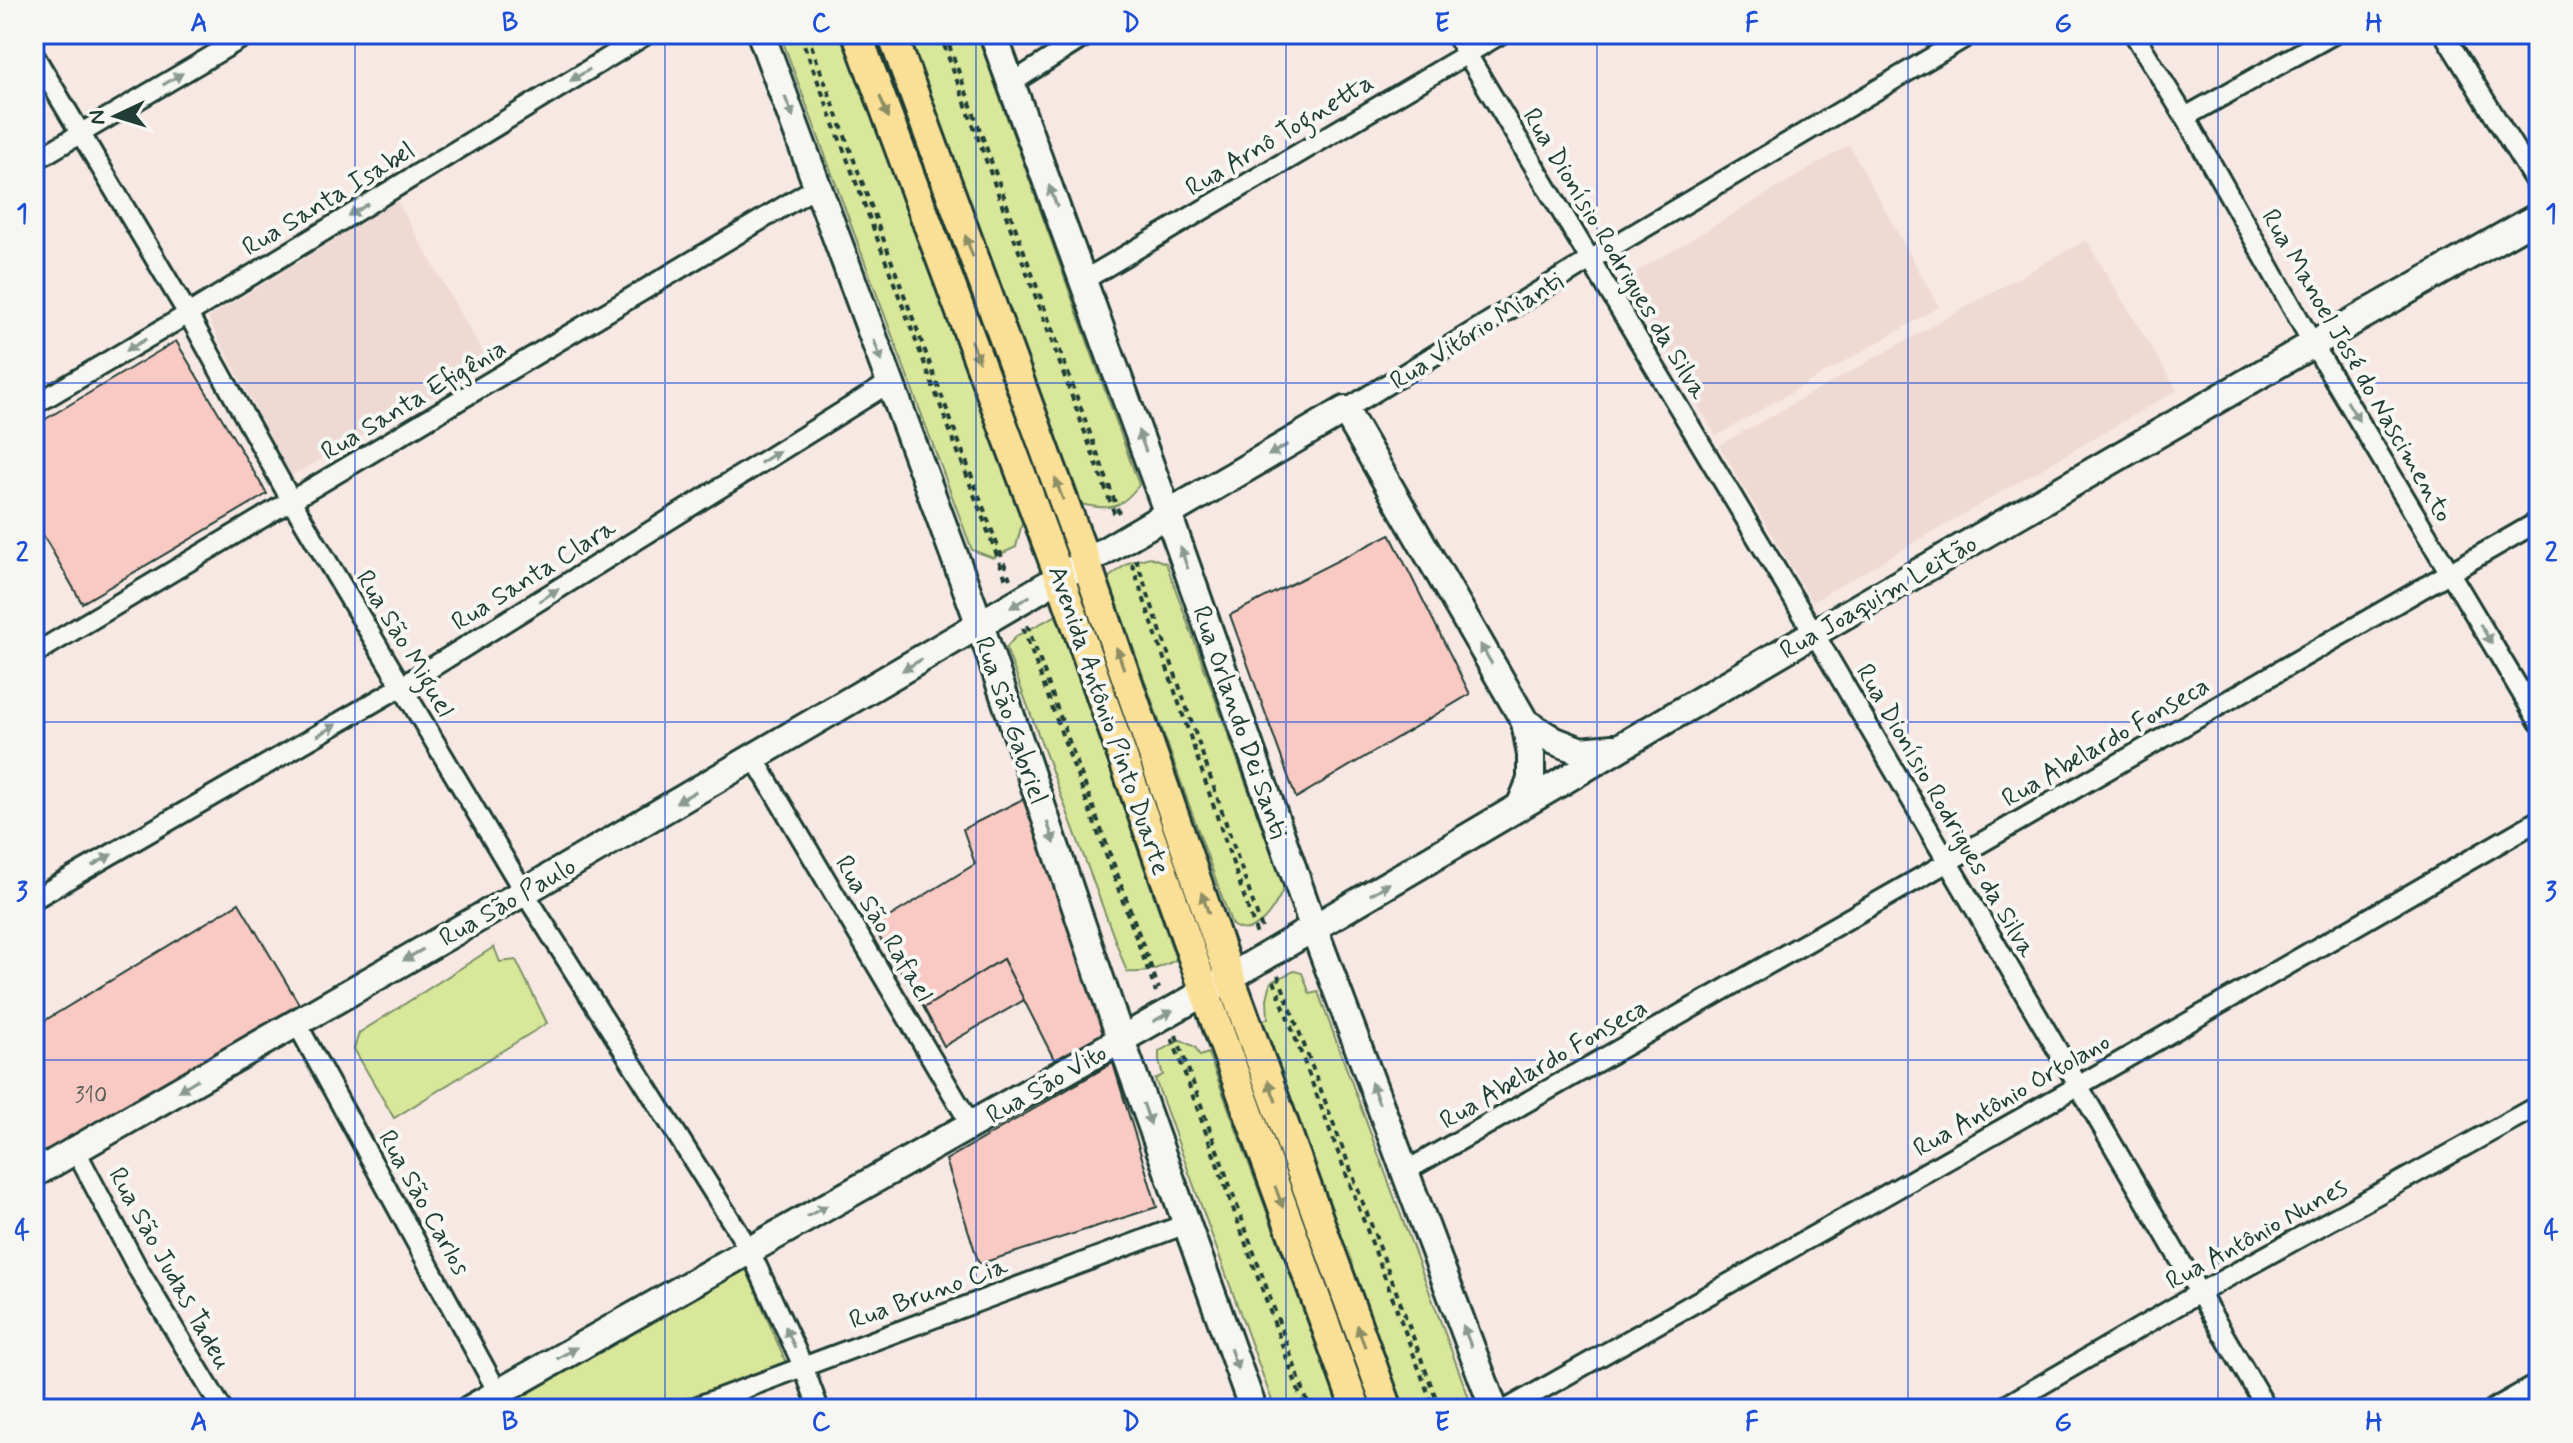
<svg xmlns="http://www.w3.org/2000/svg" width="2573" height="1443" font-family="Mynerve,sans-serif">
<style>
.built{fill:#efd9d3}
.green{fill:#d8e79a;stroke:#7c9267;stroke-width:2}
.building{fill:#f9c9c3;stroke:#1f3d34;stroke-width:2}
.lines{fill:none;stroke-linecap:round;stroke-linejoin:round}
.street-casing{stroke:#1f3d34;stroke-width:24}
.secondary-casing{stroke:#1f3d34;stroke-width:32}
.primary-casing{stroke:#1f3d34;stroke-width:34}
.path{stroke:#1f3d34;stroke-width:4;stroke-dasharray:6 6;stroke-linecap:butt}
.street{stroke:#f6f6f2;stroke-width:18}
.secondary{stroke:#f6f6f2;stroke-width:26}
.primary{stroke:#fadf96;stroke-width:28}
.oneway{fill:#8a9a93}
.oneway2{fill:#8c8e65}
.grid{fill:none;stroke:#1d4ed8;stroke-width:2;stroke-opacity:0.55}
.labels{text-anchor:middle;stroke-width:8;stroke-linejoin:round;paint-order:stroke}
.number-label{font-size:22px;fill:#566058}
.street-label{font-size:26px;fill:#1f3d34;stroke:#f6f6f2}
.neatline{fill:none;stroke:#1d4ed8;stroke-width:3}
.grid-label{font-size:26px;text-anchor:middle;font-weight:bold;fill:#1d4ed8}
</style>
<rect width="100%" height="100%" fill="#f7e8e4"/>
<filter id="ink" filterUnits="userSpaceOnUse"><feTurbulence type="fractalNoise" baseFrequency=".0125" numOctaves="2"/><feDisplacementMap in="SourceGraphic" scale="16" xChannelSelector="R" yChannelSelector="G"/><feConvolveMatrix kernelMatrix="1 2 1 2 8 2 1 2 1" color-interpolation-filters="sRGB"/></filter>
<g filter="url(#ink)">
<g class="built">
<polygon points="1849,145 1939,307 1716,436 1623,280"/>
<polygon points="397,201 489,364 291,476 208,318"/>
<polygon points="2086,240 2177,390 1812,602 1719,445"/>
</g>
<g class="green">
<polygon points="780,34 847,34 1024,515 1016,547 993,558 972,550"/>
<path d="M 908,34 L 977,34 L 1139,485 C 1120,509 1111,511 1081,504 Z"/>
<path d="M 1150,557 L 1166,563 L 1284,888 C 1275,907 1256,942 1232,925 L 1108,578 L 1128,563 Z"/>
<path d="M 1057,615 L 1176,960 C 1159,968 1146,974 1127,972 L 1006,648 L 1016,636 Z"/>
<polygon points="494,947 500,962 516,960 547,1023 394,1118 354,1049 359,1033"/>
<polygon points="1294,971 1302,973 1310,994 1318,992 1473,1409 1402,1409 1261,1022 1268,1018 1267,999 1271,982"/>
<polygon points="1181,1040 1195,1047 1200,1056 1208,1053 1340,1409 1275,1409 1155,1079 1163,1075 1159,1061 1159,1051"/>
<polygon points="746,1268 786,1363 666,1409 523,1409 516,1396"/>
</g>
<g class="building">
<polygon points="176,341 267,494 82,603 34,519 34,426"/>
<polygon points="1390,534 1470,694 1296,798 1230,615"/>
<polygon points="1023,799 1111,1032 1057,1065 1003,959 924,1008 873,927 975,864 963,829"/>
<polygon points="239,903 299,1004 34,1160 34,1027"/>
<polygon points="1003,959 1024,1000 944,1046 924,1008"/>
<polygon points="1113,1063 1157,1207 979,1264 946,1160"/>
</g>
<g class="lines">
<defs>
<g id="street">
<polyline points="1455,34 1814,633 2267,1409"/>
<polyline points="2134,34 2185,117 2313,344 2539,722"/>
<polyline points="2444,34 2539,188"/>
<polyline points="34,55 188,314 292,502 524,892 749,1249 803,1366 819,1409"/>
<polyline points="1010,84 1089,34"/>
<polyline points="2185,117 2334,34"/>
<polyline points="34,161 249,34"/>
<polyline points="1084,280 1501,34"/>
<polyline points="34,405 188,314 647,34"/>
<polyline points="1345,410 1590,260 1971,34"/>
<polyline points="34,654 818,186"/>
<polyline points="754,758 971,1125"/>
<polyline points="34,899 402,686 889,383"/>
<polyline points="296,1022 507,1409"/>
<polyline points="76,1151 138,1269 222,1409"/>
<polyline points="1404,1172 1946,863 2539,521"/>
<polyline points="690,1409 1186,1224"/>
<polyline points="1507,1409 2078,1086 2539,820"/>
<polyline points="2000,1409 2199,1293 2539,1105"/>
<polyline points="2493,1409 2539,1383"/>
</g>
<g id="secondary">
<polyline points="761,34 980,625 1121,1040 1253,1409"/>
<polyline points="993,34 1168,514 1314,929 1494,1409"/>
<polyline points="1521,804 1531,780 1531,755 1525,722"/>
<polyline points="34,1174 524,892 1345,410 1525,722 1555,741 1581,751 1613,748"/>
<polyline points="470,1409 1205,992 1814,633 2313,344 2539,216"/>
</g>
<g id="primary">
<polyline points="857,34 1060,578 1205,992 1356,1409"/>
<polyline points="892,34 1086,562 1230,977 1388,1409"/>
</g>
</defs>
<use href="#street" class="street-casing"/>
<use href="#secondary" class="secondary-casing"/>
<use href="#primary" class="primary-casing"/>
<g class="path">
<polyline points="800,34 1007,582"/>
<polyline points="807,34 1010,579"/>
<polyline points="940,34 1116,518"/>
<polyline points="945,34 1119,513"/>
<polyline points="1136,559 1262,929"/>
<polyline points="1132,564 1257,935"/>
<polyline points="1027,625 1159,989"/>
<polyline points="1023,628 1156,992"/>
<polyline points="1278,975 1440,1409"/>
<polyline points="1274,981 1434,1409"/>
<polyline points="1176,1035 1310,1409"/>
<polyline points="1172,1038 1305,1409"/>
</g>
<use href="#street" class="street"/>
<use href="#secondary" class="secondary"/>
<use href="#primary" class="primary"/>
</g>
<defs><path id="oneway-solid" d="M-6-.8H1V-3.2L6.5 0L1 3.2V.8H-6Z" transform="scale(2)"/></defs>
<g class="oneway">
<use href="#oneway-solid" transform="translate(580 75) rotate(149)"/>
<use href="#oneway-solid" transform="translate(173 79) rotate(-31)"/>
<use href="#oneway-solid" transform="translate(789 107) rotate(69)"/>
<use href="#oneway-solid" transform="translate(1053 196) rotate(-111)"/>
<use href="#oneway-solid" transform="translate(358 210) rotate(149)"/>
<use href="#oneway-solid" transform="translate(136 345) rotate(149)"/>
<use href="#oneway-solid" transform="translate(878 351) rotate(70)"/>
<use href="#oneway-solid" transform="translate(2353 411) rotate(59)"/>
<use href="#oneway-solid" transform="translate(1142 441) rotate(-110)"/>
<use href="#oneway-solid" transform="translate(1278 450) rotate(150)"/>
<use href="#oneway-solid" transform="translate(770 457) rotate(-32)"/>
<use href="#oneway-solid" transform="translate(1184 558) rotate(-109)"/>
<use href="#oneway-solid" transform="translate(549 595) rotate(-32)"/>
<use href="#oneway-solid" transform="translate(1020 602) rotate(149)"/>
<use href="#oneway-solid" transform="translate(2486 634) rotate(59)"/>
<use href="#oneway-solid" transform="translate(1486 654) rotate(-120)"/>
<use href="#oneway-solid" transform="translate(912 665) rotate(150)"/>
<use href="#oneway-solid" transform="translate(327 730) rotate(-30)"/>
<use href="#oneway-solid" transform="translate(686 797) rotate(150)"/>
<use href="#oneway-solid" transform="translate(1051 833) rotate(71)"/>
<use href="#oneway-solid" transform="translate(102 860) rotate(-30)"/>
<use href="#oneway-solid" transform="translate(1380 889) rotate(-31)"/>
<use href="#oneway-solid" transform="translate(413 955) rotate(150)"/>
<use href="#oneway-solid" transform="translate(1163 1016) rotate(-30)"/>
<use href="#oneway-solid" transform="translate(188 1085) rotate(149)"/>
<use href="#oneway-solid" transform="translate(1375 1093) rotate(-111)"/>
<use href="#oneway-solid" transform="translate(1147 1114) rotate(71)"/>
<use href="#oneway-solid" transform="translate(817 1211) rotate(-29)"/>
<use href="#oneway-solid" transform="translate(1467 1336) rotate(-111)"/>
<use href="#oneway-solid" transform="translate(790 1337) rotate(-115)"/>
<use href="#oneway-solid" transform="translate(567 1353) rotate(-30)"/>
<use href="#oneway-solid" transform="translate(1234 1359) rotate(70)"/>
</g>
<g class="oneway2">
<use href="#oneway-solid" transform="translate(884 107) rotate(69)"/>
<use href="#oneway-solid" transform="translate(969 246) rotate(-110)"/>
<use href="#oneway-solid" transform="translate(975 351) rotate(69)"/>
<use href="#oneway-solid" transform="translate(1059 489) rotate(-110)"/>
<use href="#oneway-solid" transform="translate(1120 658) rotate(-109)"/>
<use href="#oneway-solid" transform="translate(1205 903) rotate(-109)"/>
<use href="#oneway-solid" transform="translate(1272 1091) rotate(-110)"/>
<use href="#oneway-solid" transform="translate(1279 1197) rotate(70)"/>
<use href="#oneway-solid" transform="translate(1361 1336) rotate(-110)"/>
</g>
</g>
<path class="grid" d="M 355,34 L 355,1409M 665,34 L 665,1409M 976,34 L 976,1409M 1286,34 L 1286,1409M 1597,34 L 1597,1409M 1908,34 L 1908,1409M 2218,34 L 2218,1409M 34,383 L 2539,383M 34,722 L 2539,722M 34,1060 L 2539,1060"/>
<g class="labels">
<g class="number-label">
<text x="91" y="1102">310</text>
</g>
<g class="street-label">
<text transform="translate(1279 134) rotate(-31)" y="9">Rua Arnô Tognetta</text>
<text transform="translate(328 198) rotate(-31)" y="9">Rua Santa Isabel</text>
<text transform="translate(1616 253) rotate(59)" y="9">Rua Dionísio Rodrigues da Silva</text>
<text transform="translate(1476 330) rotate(-32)" y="9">Rua Vitório Mianti</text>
<text transform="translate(2358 365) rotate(60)" y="9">Rua Manoel José do Nascimento</text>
<text transform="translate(413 399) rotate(-31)" y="9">Rua Santa Efigênia</text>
<text transform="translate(533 574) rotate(-32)" y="9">Rua Santa Clara</text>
<text transform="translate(1878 596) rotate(-30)" y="9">Rua Joaquim Leitão</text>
<text transform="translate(406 643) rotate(59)" y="9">Rua São Miguel</text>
<text transform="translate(1012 720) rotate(71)" y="9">Rua São Gabriel</text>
<text transform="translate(1110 720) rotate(71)" y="9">Avenida Antônio Pinto Duarte</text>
<text transform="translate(1241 722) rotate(71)" y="9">Rua Orlando Dei Santi</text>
<text transform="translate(2105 741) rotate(-30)" y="9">Rua Abelardo Fonseca</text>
<text transform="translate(1947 810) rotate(60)" y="9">Rua Dionísio Rodrigues da Silva</text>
<text transform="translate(507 901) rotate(-30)" y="9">Rua São Paulo</text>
<text transform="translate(885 928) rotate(59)" y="9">Rua São Rafael</text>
<text transform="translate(1543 1063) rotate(-30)" y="9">Rua Abelardo Fonseca</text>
<text transform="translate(1046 1083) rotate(-30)" y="9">Rua São Vito</text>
<text transform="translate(2011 1094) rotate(-30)" y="9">Rua Antônio Ortolano</text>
<text transform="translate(425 1202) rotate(61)" y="9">Rua São Carlos</text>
<text transform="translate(2256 1233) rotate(-29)" y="9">Rua Antônio Nunes</text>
<text transform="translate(171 1268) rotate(61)" y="9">Rua São Judas Tadeu</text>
<text transform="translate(928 1292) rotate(-20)" y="9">Rua Bruno Cia</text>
</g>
</g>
<rect width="2573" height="1443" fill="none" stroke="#f6f6f2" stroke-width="88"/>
<g transform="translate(116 116) rotate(266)" stroke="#f6f6f2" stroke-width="6" paint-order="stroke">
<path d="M0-6L14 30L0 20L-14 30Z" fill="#1f3d34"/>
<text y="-12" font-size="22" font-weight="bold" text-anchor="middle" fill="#1f3d34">N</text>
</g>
<rect x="44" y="44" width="2485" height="1355" class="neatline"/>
<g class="grid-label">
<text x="199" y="31">A</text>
<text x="510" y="31">B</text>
<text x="821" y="31">C</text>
<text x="1131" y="31">D</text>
<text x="1442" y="31">E</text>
<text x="1752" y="31">F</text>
<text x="2063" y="31">G</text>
<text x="2374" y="31">H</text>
<text x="22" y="222">1</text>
<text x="2551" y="222">1</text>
<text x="22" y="561">2</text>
<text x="2551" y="561">2</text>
<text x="22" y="900">3</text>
<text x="2551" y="900">3</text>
<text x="22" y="1239">4</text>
<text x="2551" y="1239">4</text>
<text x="199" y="1430">A</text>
<text x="510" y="1430">B</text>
<text x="821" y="1430">C</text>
<text x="1131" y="1430">D</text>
<text x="1442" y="1430">E</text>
<text x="1752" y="1430">F</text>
<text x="2063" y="1430">G</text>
<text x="2374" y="1430">H</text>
</g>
</svg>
